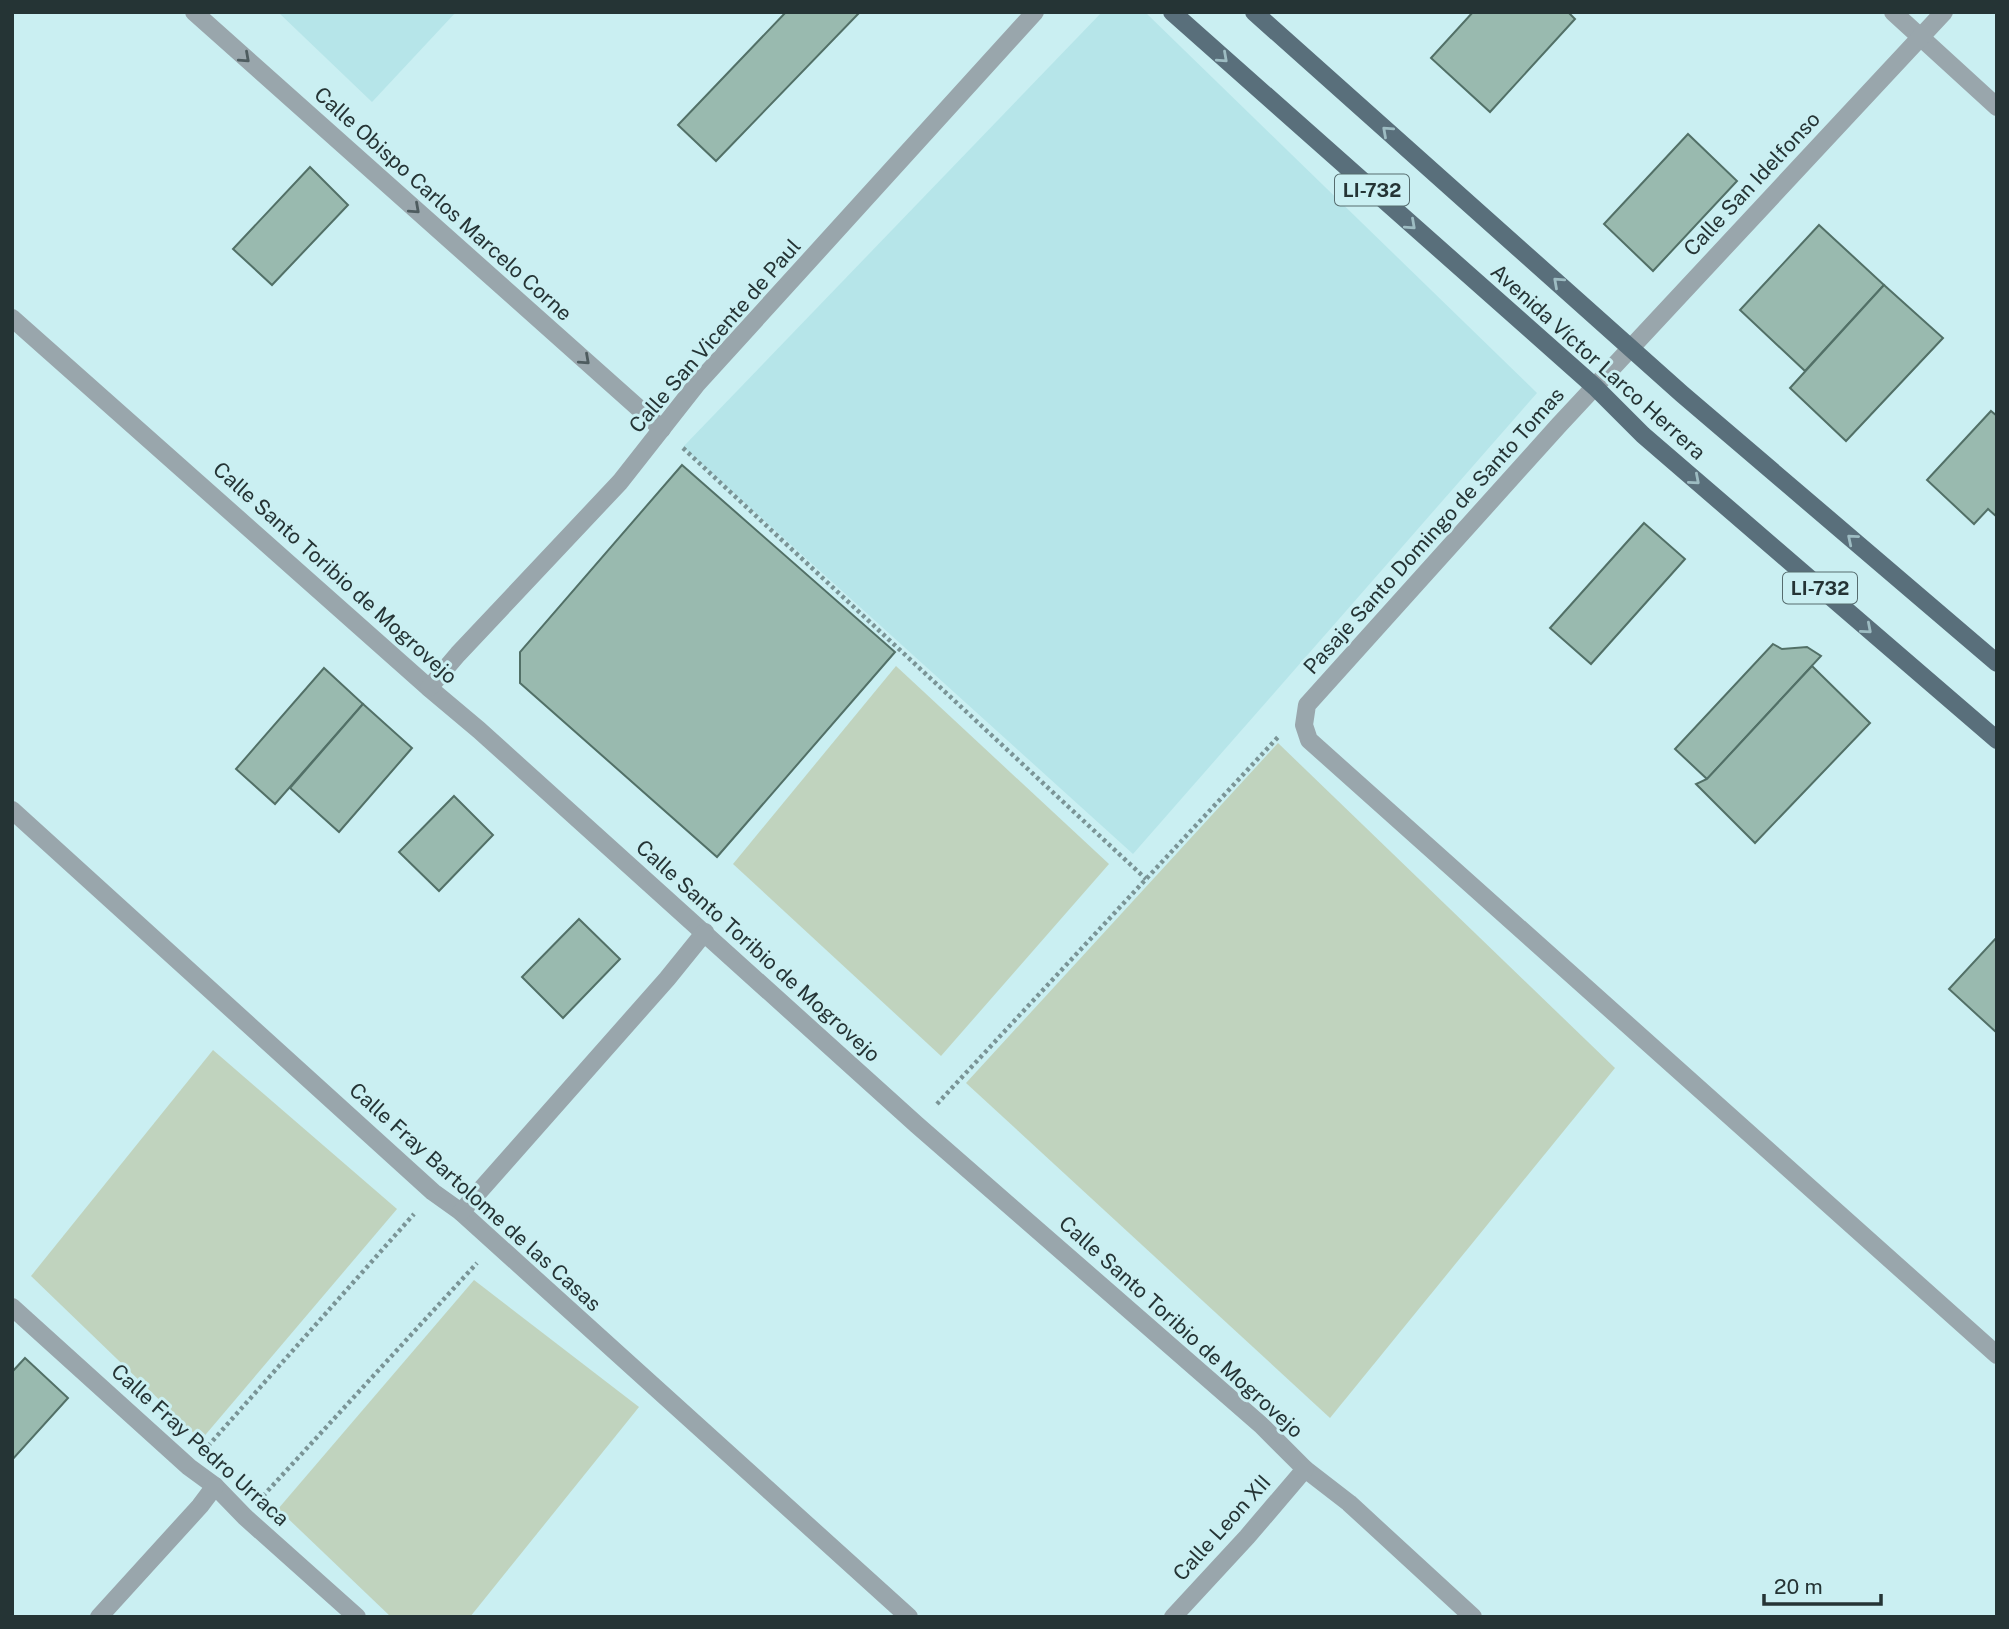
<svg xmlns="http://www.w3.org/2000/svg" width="2009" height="1629" font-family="'Public Sans',sans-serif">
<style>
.built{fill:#b6e5e9}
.green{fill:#c0d3be}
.building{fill:#99baaf;stroke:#527067;stroke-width:2}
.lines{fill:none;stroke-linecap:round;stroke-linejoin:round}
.path{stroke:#7a9496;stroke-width:4.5;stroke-dasharray:3.5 3.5;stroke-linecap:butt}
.minor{stroke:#99a6ac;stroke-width:18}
.major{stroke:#596f7b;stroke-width:18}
.oneway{stroke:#4e5c5f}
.oneway2{stroke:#9dbcc2}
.labels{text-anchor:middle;stroke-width:6;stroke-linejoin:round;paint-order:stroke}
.shield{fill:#caeff2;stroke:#566c6e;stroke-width:2}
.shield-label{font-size:19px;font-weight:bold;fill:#253435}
.street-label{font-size:21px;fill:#253435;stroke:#caeff2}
</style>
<rect width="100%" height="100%" fill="#caeff2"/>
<g class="built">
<polygon points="278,12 456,12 372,102"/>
<polygon points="1102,12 1145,12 1537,393 1133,854 683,447"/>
</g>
<g class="green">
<polygon points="896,666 1109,864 941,1056 733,864"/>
<polygon points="1278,743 1615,1068 1330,1418 966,1083"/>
<polygon points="213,1050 397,1209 201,1440 31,1276"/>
<polygon points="474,1280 639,1407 470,1617 391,1617 278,1509"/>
</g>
<g class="building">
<polygon points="786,12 860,12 716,161 678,125"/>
<polygon points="1473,12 1568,12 1575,19 1490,112 1431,58"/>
<polygon points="1688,134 1737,181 1653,271 1604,224"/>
<polygon points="310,167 348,205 272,285 233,249"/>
<polygon points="1819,225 1884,285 1805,371 1740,310"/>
<polygon points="1884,285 1943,338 1846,441 1790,388"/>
<polygon points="1991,411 1997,416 1997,517 1988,509 1974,524 1927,480"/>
<polygon points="682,465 895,652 717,857 520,683 520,652"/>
<polygon points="1644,523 1685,559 1591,664 1550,628"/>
<polygon points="1773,644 1782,649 1807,647 1821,656 1707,779 1675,749"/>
<polygon points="1812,666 1870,723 1755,843 1696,784 1707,779"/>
<polygon points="324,668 363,704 275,804 236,769"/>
<polygon points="363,704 412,748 339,832 290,788"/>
<polygon points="454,796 493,835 439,891 399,852"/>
<polygon points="579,919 620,959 563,1018 522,977"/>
<polygon points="1997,937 1997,1033 1949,989"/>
<polygon points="25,1358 68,1398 12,1460 12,1372"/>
</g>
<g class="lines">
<g class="path">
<polyline points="683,448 1146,879"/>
<polyline points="937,1104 1279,736"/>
<polyline points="208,1446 414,1214"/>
<polyline points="263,1496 477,1263"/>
</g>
<g class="minor">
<polyline points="194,12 662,429"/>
<polyline points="1893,12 1997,107"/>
<polyline points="1944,12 1559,425 1307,705 1304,725 1309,740 1997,1355"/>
<polyline points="12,318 429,688 479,730 917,1125 1261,1425 1305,1469 1349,1503 1473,1617"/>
<polyline points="429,688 458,654 620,482 697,384 1035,12"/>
<polyline points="12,810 433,1192 461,1212 909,1617"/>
<polyline points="461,1212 667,979 705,932"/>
<polyline points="12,1307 189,1467 215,1486 245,1517 357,1617"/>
<polyline points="99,1617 200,1506 215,1486"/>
<polyline points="1173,1617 1247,1537 1305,1469"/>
</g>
<g class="major">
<polyline points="1172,12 1595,387 1643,435 1997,740"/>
<polyline points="1254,12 1682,394 1997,663"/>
</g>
</g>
<defs><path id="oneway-chevron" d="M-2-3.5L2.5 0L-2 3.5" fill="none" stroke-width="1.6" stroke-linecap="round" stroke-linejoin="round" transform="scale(1.75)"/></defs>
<g class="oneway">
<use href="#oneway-chevron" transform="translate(245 58) rotate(42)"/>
<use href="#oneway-chevron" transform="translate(415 209) rotate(42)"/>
<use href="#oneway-chevron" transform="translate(585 360) rotate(42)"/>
</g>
<g class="oneway2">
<use href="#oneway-chevron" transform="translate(1223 58) rotate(42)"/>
<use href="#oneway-chevron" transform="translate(1387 131) rotate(-138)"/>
<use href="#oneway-chevron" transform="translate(1411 225) rotate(42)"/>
<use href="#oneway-chevron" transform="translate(1558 282) rotate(-138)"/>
<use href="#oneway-chevron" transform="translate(1695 480) rotate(41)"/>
<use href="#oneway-chevron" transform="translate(1852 539) rotate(-140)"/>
<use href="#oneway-chevron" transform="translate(1867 629) rotate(41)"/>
</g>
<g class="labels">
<g class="shield">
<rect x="1335" y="174.5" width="74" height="31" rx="5"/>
<rect x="1783" y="572.5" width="74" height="31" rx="5"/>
</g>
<g class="shield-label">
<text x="1372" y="197">LI-732</text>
<text x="1820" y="595">LI-732</text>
</g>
<g class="street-label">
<text transform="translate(1752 184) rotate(-47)" y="7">Calle San Idelfonso</text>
<text transform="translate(443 204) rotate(42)" y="7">Calle Obispo Carlos Marcelo Corne</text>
<text transform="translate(715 336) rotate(-49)" y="7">Calle San Vicente de Paul</text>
<text transform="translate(1598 362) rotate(42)" y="7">Avenida Víctor Larco Herrera</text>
<text transform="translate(1434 531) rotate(-48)" y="7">Pasaje Santo Domingo de Santo Tomas</text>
<text transform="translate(335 573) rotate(42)" y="7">Calle Santo Toribio de Mogrovejo</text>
<text transform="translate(758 951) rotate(42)" y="7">Calle Santo Toribio de Mogrovejo</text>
<text transform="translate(475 1197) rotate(42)" y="7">Calle Fray Bartolome de las Casas</text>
<text transform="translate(1181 1327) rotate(42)" y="7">Calle Santo Toribio de Mogrovejo</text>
<text transform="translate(200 1445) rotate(42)" y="7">Calle Fray Pedro Urraca</text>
<text transform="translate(1222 1528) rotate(-48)" y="7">Calle Leon XII</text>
</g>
</g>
<rect width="2009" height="1629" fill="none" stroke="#253435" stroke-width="28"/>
<path d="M1764 1594v10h117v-10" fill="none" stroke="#253435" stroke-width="3.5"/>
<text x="1774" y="1594" font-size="21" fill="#253435" stroke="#caeff2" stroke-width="5" paint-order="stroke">20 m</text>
</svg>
